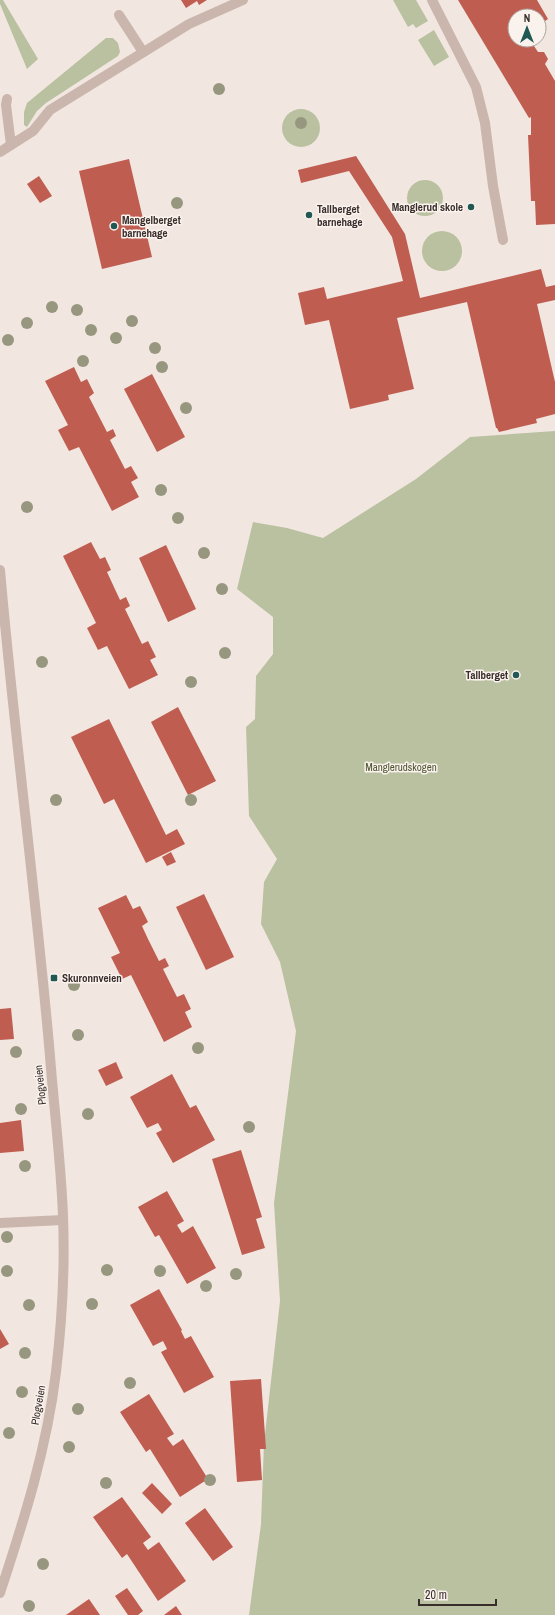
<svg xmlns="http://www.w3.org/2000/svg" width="555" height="1615" font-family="'Archivo Narrow',sans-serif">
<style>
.green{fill:#bac1a1}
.building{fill:#c05d51}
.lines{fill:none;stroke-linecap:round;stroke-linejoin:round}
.service{stroke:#cab6ac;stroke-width:10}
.minor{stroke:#cab6ac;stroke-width:10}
.tertiary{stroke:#cab6ac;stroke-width:10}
.tree{fill:#97977f}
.poi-dot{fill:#225854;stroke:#faf2ed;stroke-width:1.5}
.labels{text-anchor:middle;stroke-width:3;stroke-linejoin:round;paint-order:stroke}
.poi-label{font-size:11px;font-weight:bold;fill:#382d2b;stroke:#faf2ed;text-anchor:start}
.park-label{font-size:11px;fill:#4d5530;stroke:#faf2ed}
.street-label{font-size:11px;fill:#382d2b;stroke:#faf2ed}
</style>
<rect width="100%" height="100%" fill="#f2e7e0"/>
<g class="green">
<polygon points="0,0 3,0 38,59 27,69 0,4"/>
<polygon points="393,0 416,0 428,21 416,28 413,24 408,27"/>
<polygon points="434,30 449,57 434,66 418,40"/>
<polygon points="106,38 113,38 118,43 120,52 118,56 46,103 37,111 27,127 24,125 24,112 27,103"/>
<circle cx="301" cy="128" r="19"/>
<circle cx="425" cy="198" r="18"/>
<circle cx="442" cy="251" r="20"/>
<polygon points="555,431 555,1615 249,1615 261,1524 264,1443 280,1301 274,1203 296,1031 280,962 261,924 264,882 277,859 249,816 246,727 255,719 256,676 273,654 273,617 237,589 253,522 287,528 323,538 416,479 470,437"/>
</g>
<g class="building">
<polygon points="181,0 207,0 199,5 197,1 186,8"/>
<polygon points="458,0 537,0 548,19 539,25 539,16 515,16 515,40 530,40 538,52 544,52 548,59 545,64 555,81 555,224 536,225 535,201 531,201 528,135 531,135 531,117 529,118"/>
<polygon points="356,156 405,234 420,298 541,269 546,287 555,285 555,300 537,304 555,382 555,414 536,419 537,423 499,432 497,428 496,428 467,302 397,318 414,389 388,395 389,400 350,409 329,320 305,325 298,293 324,287 327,299 403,281 392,237 349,171 301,183 298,170"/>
<polygon points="129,159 152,257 102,269 79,171"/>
<polygon points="39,176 52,196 40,203 27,184"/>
<polygon points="74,367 81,382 87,379 94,393 89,397 107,432 113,429 116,436 110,440 125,469 131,466 138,478 131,482 139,497 112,511 79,447 69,451 58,430 68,425 45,381"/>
<polygon points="152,374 185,437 157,452 124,389"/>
<polygon points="91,542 100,559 105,557 111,570 107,572 120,600 126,597 130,606 125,609 142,644 148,641 156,657 150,660 158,675 129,689 107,646 98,650 87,628 96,623 63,556"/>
<polygon points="166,545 196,609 168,622 139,558"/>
<polygon points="178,707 216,781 188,795 151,722"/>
<polygon points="109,719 166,835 177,829 185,844 146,863 114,799 104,804 71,737"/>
<polygon points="171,852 176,862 167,866 162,857"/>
<polygon points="204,894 234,957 206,970 176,907"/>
<polygon points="126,895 133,909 140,906 148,922 142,926 148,939 159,961 165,958 169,966 163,969 177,997 184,994 191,1009 185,1012 192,1027 164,1042 131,975 122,979 111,957 120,953 98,908"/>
<polygon points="11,1008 14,1039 0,1040 0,1009"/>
<polygon points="116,1062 123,1078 106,1086 98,1070"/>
<polygon points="172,1074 190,1108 196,1105 215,1140 173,1163 156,1133 162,1130 158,1123 147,1128 130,1097"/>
<polygon points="21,1120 24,1151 0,1153 0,1123"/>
<polygon points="241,1150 262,1217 256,1219 265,1248 242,1255 212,1159"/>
<polygon points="167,1191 184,1221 177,1225 182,1233 193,1226 216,1268 187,1284 159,1235 155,1237 138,1207"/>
<polygon points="159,1289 182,1330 181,1331 185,1339 191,1336 214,1377 184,1393 161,1352 167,1349 163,1341 153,1346 130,1305"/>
<polygon points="0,1329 9,1344 0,1349"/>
<polygon points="261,1379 266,1449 260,1449 262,1480 237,1482 230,1381"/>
<polygon points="149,1394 174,1434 167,1438 173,1446 183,1439 208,1479 180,1497 150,1449 146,1452 120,1412"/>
<polygon points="152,1483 172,1504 162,1514 142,1493"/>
<polygon points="122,1497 151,1537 143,1543 148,1550 159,1542 186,1581 158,1601 127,1554 122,1558 93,1517"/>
<polygon points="205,1508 233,1547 213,1561 185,1523"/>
<polygon points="127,1588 143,1611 138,1615 128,1615 115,1596"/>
<polygon points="89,1599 100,1615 66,1615"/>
<polygon points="176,1606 182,1615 164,1615"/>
</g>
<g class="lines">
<g class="service">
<polyline points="432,0 476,87 485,123 493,186 503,240"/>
<polyline points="119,15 143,52"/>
<polyline points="7,99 6,105 11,145"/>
<polyline points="0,152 33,131 50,110 189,24 243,0"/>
</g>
<polyline class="minor" points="0,1223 63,1220"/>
<path class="tertiary" d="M 0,570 C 14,732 36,894 50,1056 C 54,1109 61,1162 63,1216 C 65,1267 62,1321 56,1372 C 47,1448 24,1520 0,1593"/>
</g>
<g class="tree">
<circle cx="219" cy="89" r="6"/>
<circle cx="301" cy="123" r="6"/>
<circle cx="177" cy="203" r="6"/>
<circle cx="52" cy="307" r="6"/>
<circle cx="77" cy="310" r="6"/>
<circle cx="132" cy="321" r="6"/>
<circle cx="27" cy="323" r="6"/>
<circle cx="91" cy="330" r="6"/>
<circle cx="116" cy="338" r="6"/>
<circle cx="8" cy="340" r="6"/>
<circle cx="155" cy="348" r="6"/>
<circle cx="83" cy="361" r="6"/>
<circle cx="162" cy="367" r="6"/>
<circle cx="186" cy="408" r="6"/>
<circle cx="161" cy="490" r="6"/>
<circle cx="27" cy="507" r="6"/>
<circle cx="178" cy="518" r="6"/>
<circle cx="204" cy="553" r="6"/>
<circle cx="222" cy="589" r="6"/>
<circle cx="225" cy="653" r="6"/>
<circle cx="42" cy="662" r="6"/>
<circle cx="191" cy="682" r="6"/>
<circle cx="56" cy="800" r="6"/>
<circle cx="191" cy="800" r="6"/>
<circle cx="74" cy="985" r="6"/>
<circle cx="78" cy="1035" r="6"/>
<circle cx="198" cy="1048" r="6"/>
<circle cx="16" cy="1052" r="6"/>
<circle cx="21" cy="1109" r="6"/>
<circle cx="88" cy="1114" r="6"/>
<circle cx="249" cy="1127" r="6"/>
<circle cx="25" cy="1166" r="6"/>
<circle cx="7" cy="1237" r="6"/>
<circle cx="107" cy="1270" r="6"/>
<circle cx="7" cy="1271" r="6"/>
<circle cx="160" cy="1271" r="6"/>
<circle cx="236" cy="1274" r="6"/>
<circle cx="206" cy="1286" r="6"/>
<circle cx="92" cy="1304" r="6"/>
<circle cx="29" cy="1305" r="6"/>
<circle cx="25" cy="1353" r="6"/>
<circle cx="130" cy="1383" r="6"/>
<circle cx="22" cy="1392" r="6"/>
<circle cx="78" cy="1409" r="6"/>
<circle cx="9" cy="1433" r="6"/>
<circle cx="69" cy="1447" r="6"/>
<circle cx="210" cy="1480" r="6"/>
<circle cx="106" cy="1483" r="6"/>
<circle cx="43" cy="1564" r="6"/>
<circle cx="29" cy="1606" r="6"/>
</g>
<g class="poi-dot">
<circle cx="471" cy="207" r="4"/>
<circle cx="309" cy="215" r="4"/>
<circle cx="114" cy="226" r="4"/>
<circle cx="516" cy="675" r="4"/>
<rect x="50" y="974" width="8" height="8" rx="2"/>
</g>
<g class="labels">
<g class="poi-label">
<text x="463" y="211" text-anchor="end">Manglerud skole</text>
<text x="317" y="213">Tallberget<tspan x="317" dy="13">barnehage</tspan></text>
<text x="122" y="224">Mangelberget<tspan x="122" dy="13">barnehage</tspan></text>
<text x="508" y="679" text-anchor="end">Tallberget</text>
<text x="62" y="982">Skuronnveien</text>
</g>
<g class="park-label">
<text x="401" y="771">Manglerudskogen</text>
</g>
<g class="street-label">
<text transform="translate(40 1085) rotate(-96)" y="4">Plogveien</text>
<text transform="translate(38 1405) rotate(-80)" y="4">Plogveien</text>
</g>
</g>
<g transform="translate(527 28)"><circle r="19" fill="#faf2ed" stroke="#aca39f"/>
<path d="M0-3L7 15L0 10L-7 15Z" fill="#225854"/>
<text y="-6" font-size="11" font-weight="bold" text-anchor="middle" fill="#382d2b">N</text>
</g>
<path d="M419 1599v6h77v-6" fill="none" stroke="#382d2b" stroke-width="2"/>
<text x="425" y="1599" font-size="12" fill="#382d2b" stroke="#faf2ed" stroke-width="3" paint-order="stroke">20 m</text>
</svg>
